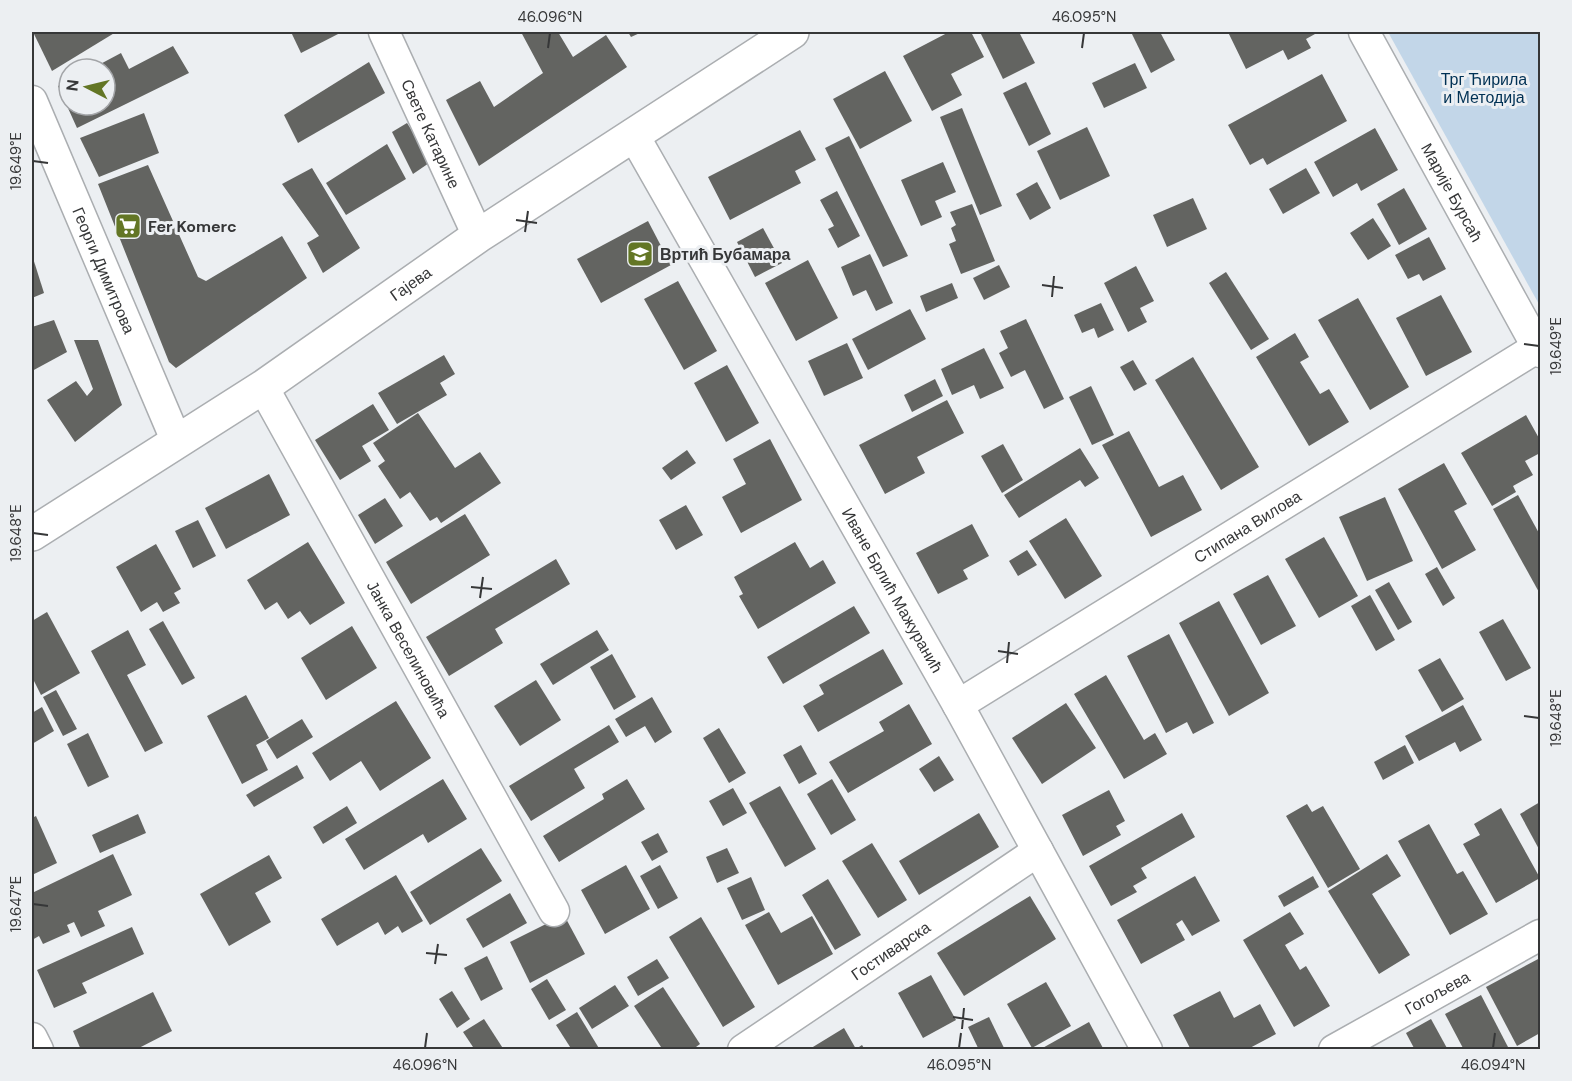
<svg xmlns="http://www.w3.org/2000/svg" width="1572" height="1081" font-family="'DM Sans',sans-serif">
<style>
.green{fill:#c2d6e8}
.building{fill:#636461}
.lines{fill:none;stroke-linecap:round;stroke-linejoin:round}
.minor-casing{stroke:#abaeb1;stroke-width:33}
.tertiary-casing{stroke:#abaeb1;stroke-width:36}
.minor{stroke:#fff;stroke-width:30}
.tertiary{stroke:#fff;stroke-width:33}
.ticks{fill:none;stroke:#363738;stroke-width:2}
.labels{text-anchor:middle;stroke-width:6;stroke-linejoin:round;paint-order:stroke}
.park-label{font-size:16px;fill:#003154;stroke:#eceff2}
.street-label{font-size:16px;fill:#363738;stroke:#eceff2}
.poi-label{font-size:16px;font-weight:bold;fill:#363738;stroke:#eceff2;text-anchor:start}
.neatline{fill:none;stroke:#363738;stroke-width:2}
.ticks-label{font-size:15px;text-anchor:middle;fill:#363738}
</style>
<rect width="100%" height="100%" fill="#eceff2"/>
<polygon class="green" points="1388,32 1540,32 1540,306"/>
<g class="building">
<polygon points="33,32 116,32 52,71"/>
<polygon points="291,32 342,32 301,53"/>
<polygon points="521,32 558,32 573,57 606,35 627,67 479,166 446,100 480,81 494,107 543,73"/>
<polygon points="628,32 642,32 631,37"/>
<polygon points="949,32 971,32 984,57 951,74 962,95 932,111 903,56"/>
<polygon points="980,32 1019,32 1035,63 1003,79"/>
<polygon points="1131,32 1160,32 1175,60 1151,73"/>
<polygon points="1228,32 1314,32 1315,34 1306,39 1311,48 1288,60 1283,50 1246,69"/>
<polygon points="173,46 189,73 77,128 58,86 69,80 69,105 105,105 105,69 91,69 121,53 129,69"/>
<polygon points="369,62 385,93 298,143 284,115"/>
<polygon points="1135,63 1147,88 1104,108 1092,83"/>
<polygon points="885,71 912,121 860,149 833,99"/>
<polygon points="1322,74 1347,121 1267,165 1263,158 1250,165 1228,125"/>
<polygon points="1026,82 1051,134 1029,146 1003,93"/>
<polygon points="962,108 1002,206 980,215 940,117"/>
<polygon points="144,113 159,153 99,177 80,138"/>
<polygon points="407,123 432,161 413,174 392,132"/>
<polygon points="1087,127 1110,176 1060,200 1037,151"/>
<polygon points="1375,128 1398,170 1361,191 1357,183 1333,197 1314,162"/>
<polygon points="800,130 816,160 795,171 801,183 730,220 708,177"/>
<polygon points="849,136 908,256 883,267 825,148"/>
<polygon points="387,144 406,179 346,215 326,183"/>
<polygon points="943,162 956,192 935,201 942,217 921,226 901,180"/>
<polygon points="148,165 198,277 206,281 282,236 307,278 176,368 169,362 98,184"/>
<polygon points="312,168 360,248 323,273 307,243 319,236 282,184"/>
<polygon points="1306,168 1320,193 1283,214 1269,189"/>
<polygon points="1037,182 1051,208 1030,220 1016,194"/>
<polygon points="1404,188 1427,229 1399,245 1377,204"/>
<polygon points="837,191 860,236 838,248 828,229 834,226 820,200"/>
<polygon points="1193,198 1207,229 1167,247 1153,215"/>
<polygon points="972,204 995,261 961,274 949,244 956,241 951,228 956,225 950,212"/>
<polygon points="1373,218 1391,246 1368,260 1350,233"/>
<polygon points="648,221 671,265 601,303 577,259"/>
<polygon points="763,228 782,263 755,277 737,242"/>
<polygon points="1429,237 1446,269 1423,281 1419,274 1408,279 1395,255"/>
<polygon points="870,254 893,303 876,311 866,290 853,296 841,267"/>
<polygon points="32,255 44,293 32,298"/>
<polygon points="808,260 838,318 796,341 765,283"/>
<polygon points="999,265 1010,287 984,300 973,278"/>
<polygon points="1136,266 1154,301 1140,308 1147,322 1128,332 1104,283"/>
<polygon points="1226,272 1269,339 1251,350 1209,283"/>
<polygon points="678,281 717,351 684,370 644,299"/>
<polygon points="952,283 958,298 926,312 920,296"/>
<polygon points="1441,295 1472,352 1426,376 1396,318"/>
<polygon points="1358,298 1409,387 1370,410 1318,320"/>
<polygon points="1101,303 1114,330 1098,338 1094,328 1082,333 1074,315"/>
<polygon points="910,309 926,339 868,370 852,339"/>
<polygon points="1026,319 1064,399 1044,409 1025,370 1011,377 999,353 1008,348 1000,331"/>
<polygon points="54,320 67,352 32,371 32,327"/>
<polygon points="1295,333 1309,357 1300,362 1320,394 1329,389 1349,422 1309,446 1256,357"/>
<polygon points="74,340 98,340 122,405 75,442 47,400 76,381 87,396 93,389"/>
<polygon points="847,343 863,378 824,396 808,361"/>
<polygon points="984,348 1004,388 980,399 974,385 952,395 941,369"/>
<polygon points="444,355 455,374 440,383 447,395 397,424 378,393"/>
<polygon points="1193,357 1259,467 1221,490 1155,380"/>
<polygon points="1133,360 1147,384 1134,391 1120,367"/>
<polygon points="727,365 759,423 726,442 694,383"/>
<polygon points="935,379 943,396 912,412 904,395"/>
<polygon points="1091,386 1114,435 1092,445 1069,397"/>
<polygon points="947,400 964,433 917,457 925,473 885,494 859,445"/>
<polygon points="373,404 389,430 362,446 371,461 340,480 315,440"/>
<polygon points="418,413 455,468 480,452 501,483 441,523 437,517 430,521 410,492 400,499 378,466 385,461 373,443"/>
<polygon points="1526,415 1540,440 1540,453 1525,461 1533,475 1513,486 1516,492 1492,506 1461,453"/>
<polygon points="1129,431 1159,487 1183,475 1202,510 1151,537 1102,445"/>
<polygon points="770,439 802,500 741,533 722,497 746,484 733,459"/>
<polygon points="1003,444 1023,480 1002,493 981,456"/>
<polygon points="1080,448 1099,478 1085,487 1080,480 1019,518 1004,495"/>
<polygon points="687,450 696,463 671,480 662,468"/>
<polygon points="1444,463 1467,504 1454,511 1476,550 1442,569 1398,489"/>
<polygon points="269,474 290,515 226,549 205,508"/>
<polygon points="1518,495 1540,535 1540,594 1493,509"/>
<polygon points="1385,497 1413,561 1367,581 1339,517"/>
<polygon points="385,498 403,526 375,544 358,515"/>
<polygon points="686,505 703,535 676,550 659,520"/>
<polygon points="465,514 490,555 411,604 386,562"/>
<polygon points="1066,518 1102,576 1065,599 1029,541"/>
<polygon points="198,520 216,556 193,568 175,531"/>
<polygon points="972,524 989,556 963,570 968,579 938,594 916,553"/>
<polygon points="1324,537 1358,596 1319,618 1285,559"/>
<polygon points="308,542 345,603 310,625 300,611 288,619 277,602 265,610 247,580"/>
<polygon points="795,542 810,568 823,560 836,583 758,629 739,596 743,594 734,577"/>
<polygon points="156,544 181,589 174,593 180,603 163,612 157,602 141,612 116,567"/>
<polygon points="1027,550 1037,565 1018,576 1009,561"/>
<polygon points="556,559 570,584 495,629 503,643 449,676 426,637"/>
<polygon points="1437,567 1455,598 1443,606 1425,574"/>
<polygon points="1268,575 1296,626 1261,645 1233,594"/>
<polygon points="1389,582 1412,622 1398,630 1375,590"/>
<polygon points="1370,595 1395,640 1376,651 1351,606"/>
<polygon points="1219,601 1269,693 1229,716 1179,623"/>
<polygon points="854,606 870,633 783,684 767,657"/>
<polygon points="47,612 80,673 41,695 32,677 32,621"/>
<polygon points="1503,619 1531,668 1506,681 1479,632"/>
<polygon points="163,621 195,678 182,685 149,629"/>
<polygon points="352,626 377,668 326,700 301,658"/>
<polygon points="128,630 146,665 127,675 163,743 145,752 91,651"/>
<polygon points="597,630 609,650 553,685 540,664"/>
<polygon points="1169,634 1214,723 1193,734 1187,722 1166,733 1127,656"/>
<polygon points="883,649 903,684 818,732 803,706 824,694 819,685"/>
<polygon points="612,654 636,697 614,710 590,667"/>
<polygon points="1440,658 1464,699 1442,712 1418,670"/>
<polygon points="1106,675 1144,740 1155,733 1167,754 1124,779 1074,694"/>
<polygon points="536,680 561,720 520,746 494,706"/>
<polygon points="56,690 77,729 63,736 43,697"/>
<polygon points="246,695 269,738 256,745 268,770 242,784 207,716"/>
<polygon points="652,697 672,732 655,743 645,726 626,737 615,719"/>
<polygon points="396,701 431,758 380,791 361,761 330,781 312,753"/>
<polygon points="1066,703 1096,748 1042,784 1012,738"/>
<polygon points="909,704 932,744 848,793 829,762 884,731 879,722"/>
<polygon points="1463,705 1482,740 1460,752 1455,742 1419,761 1405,736"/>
<polygon points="42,707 54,731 32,744 32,713"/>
<polygon points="302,719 313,737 277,759 266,741"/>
<polygon points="609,725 619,742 574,769 585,788 531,821 509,786"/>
<polygon points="719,728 746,773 729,783 703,738"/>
<polygon points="88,733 109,777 88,787 67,744"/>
<polygon points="801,745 817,774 799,784 783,755"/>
<polygon points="1405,745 1414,763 1383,780 1374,762"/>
<polygon points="939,756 954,780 934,792 919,769"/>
<polygon points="297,765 304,778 254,807 246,795"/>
<polygon points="443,779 467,819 428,843 423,834 364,870 345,839"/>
<polygon points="627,779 645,809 559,862 543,836 604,799 602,794"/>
<polygon points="832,779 856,820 831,835 807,794"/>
<polygon points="780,786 816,849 785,867 749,803"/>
<polygon points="733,788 747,813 723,826 709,801"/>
<polygon points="1109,790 1125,821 1116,826 1121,835 1083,856 1062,815"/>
<polygon points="1540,802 1540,851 1520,814"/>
<polygon points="1307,804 1312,812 1323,806 1360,869 1328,888 1286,816"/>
<polygon points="347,806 357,823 323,844 313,827"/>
<polygon points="1501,808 1540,878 1496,903 1463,844 1480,835 1474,824"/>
<polygon points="979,813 999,847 919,895 899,861"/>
<polygon points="1182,813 1195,837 1141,868 1147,878 1133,886 1137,892 1111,906 1089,866"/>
<polygon points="138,814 146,833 100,853 92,835"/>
<polygon points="36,816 57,863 32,875 32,818"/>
<polygon points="1429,824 1457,874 1463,871 1488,914 1450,935 1398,841"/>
<polygon points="658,833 668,852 652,861 641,842"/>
<polygon points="872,843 907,900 878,918 842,861"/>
<polygon points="481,848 502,881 430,925 410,892"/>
<polygon points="727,848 739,873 717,883 706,857"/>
<polygon points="113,854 132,895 98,911 105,926 81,937 74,922 67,925 70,932 43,944 39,936 32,940 32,893"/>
<polygon points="1387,854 1401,876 1372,894 1410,955 1379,974 1328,891"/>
<polygon points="269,855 282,878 255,893 271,922 229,946 200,894"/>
<polygon points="626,865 650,909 605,934 581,890"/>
<polygon points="660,865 678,898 658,909 640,876"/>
<polygon points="396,875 423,921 402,933 398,926 385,935 378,922 337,946 321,919"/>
<polygon points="1195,876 1220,921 1192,936 1182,920 1176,924 1185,940 1141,964 1117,920"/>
<polygon points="1313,876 1319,887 1284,907 1278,896"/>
<polygon points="751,877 765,910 742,920 727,888"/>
<polygon points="828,879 861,935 835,950 802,895"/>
<polygon points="510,893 527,923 483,948 466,919"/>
<polygon points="1030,896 1056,939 964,996 937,953"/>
<polygon points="769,912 781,933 812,916 833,954 778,985 745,925"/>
<polygon points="1290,912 1304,934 1285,945 1300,970 1306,966 1330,1006 1294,1027 1243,940"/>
<polygon points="564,915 585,954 530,983 510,942"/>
<polygon points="701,917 755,1007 723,1027 669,937"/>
<polygon points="132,927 144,954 82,983 87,993 54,1008 37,970"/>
<polygon points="487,956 503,989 481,1001 464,968"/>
<polygon points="1540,958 1540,1033 1517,1046 1486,987"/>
<polygon points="657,959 669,978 638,996 627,977"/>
<polygon points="931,975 956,1020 923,1038 898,993"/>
<polygon points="547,979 566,1010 549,1020 531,989"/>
<polygon points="1046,982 1071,1026 1032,1048 1007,1004"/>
<polygon points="615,985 629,1006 592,1029 579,1008"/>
<polygon points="663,987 700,1044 692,1050 663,1050 634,1006"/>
<polygon points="452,991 470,1019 457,1028 439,999"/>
<polygon points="1220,991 1234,1018 1260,1004 1276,1034 1246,1050 1191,1050 1173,1015"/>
<polygon points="153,992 172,1031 135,1050 81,1050 73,1031"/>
<polygon points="1481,995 1508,1047 1502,1050 1464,1050 1445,1014"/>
<polygon points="577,1012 600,1050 572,1050 556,1025"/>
<polygon points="989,1017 1005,1050 979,1050 968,1027"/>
<polygon points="484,1019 504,1050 475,1050 463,1032"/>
<polygon points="1431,1019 1448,1050 1415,1050 1406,1033"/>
<polygon points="1089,1022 1104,1050 1039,1050"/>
<polygon points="844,1028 856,1049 862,1045 865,1050 808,1050"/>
</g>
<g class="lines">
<defs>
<g id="minor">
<path id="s1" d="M 384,32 L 478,236"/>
<path id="s2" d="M 1364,32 L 1540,352"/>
<path id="s3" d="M 32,101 L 176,440"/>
<path id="s4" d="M 633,134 L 958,705 L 1147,1050"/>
<path id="s5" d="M 263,387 L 554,911"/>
<path id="s6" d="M 958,705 L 1538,347"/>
<polyline points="32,1038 38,1050"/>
<path id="s7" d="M 743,1050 L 1038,851"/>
<path id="s8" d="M 1334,1050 L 1540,935"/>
</g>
<g id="tertiary">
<path id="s9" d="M 32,534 L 263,387 L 478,236 L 792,32"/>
</g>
</defs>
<use href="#minor" class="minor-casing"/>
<use href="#tertiary" class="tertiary-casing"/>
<use href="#minor" class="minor"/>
<use href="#tertiary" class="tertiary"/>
</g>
<path class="ticks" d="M 548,48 L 550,33M 1082,48 L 1084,33M 33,161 L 48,163M 516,220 L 537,223M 525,232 L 528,211M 1042,285 L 1063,288M 1052,297 L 1054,276M 1524,344 L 1539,346M 33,533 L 48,535M 471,587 L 492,589M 480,598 L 483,577M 998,651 L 1018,654M 1007,663 L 1009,642M 1524,716 L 1539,718M 33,904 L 48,906M 426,953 L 447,955M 435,964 L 438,944M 953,1017 L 973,1020M 962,1029 L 964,1008M 425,1048 L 427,1033M 959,1048 L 961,1033M 1493,1048 L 1495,1033"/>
<defs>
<symbol id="supermarket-square" viewBox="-11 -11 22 22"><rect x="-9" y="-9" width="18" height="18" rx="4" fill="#637625" stroke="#eceff2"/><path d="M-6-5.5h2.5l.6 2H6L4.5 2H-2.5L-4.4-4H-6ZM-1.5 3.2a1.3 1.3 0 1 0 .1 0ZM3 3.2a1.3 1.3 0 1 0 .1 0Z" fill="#fff"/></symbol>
<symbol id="school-square" viewBox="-11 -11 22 22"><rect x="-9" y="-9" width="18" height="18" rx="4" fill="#637625" stroke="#eceff2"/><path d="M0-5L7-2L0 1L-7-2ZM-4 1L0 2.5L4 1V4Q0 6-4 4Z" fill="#fff"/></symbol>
</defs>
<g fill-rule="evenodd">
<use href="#supermarket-square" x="113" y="211" width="30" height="30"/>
<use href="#school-square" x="625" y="239" width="30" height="30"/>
</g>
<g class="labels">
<g class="park-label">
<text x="1484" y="85">Трг Ћирила<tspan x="1484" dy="18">и Методија</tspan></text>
</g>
<g class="street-label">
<text dy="6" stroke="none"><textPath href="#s1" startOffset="112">Свете Катарине</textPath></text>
<text dy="6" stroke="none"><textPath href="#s2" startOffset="183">Марије Бурсаћ</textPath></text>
<text dy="6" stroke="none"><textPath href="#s3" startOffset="184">Георги Димитрова</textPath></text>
<text dy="6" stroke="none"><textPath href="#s9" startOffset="454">Гајева</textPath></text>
<text dy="6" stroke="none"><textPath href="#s6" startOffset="340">Стипана Вилова</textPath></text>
<text dy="6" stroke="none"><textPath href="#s4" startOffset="525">Иване Брлић Мажуранић</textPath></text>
<text dy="6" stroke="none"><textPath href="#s5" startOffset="300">Јанка Веселиновића</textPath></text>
<text dy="6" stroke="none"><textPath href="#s7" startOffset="178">Гостиварска</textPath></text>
<text dy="6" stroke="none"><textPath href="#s8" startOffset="118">Гогољева</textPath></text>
</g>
<g class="poi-label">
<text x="148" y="232">Fer Komerc</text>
<text x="660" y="260">Вртић Бубамара</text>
</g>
</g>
<rect width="1572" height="1081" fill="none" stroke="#eceff2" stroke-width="66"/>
<g transform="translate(87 87) rotate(277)"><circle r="28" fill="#eceff2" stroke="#a3a5a8" stroke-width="1.5"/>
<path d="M0-4.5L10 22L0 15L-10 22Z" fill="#637625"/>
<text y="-9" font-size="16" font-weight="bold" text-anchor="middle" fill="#363738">N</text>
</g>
<rect x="33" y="33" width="1506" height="1015" class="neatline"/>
<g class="ticks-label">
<text x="550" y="22">46.096°N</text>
<text x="1084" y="22">46.095°N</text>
<text transform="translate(16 161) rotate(-90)" y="5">19.649°E</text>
<text transform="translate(1556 346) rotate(-90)" y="5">19.649°E</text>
<text transform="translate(16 533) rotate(-90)" y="5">19.648°E</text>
<text transform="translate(1556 718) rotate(-90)" y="5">19.648°E</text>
<text transform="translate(16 904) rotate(-90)" y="5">19.647°E</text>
<text x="425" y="1070">46.096°N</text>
<text x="959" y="1070">46.095°N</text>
<text x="1493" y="1070">46.094°N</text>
</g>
</svg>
